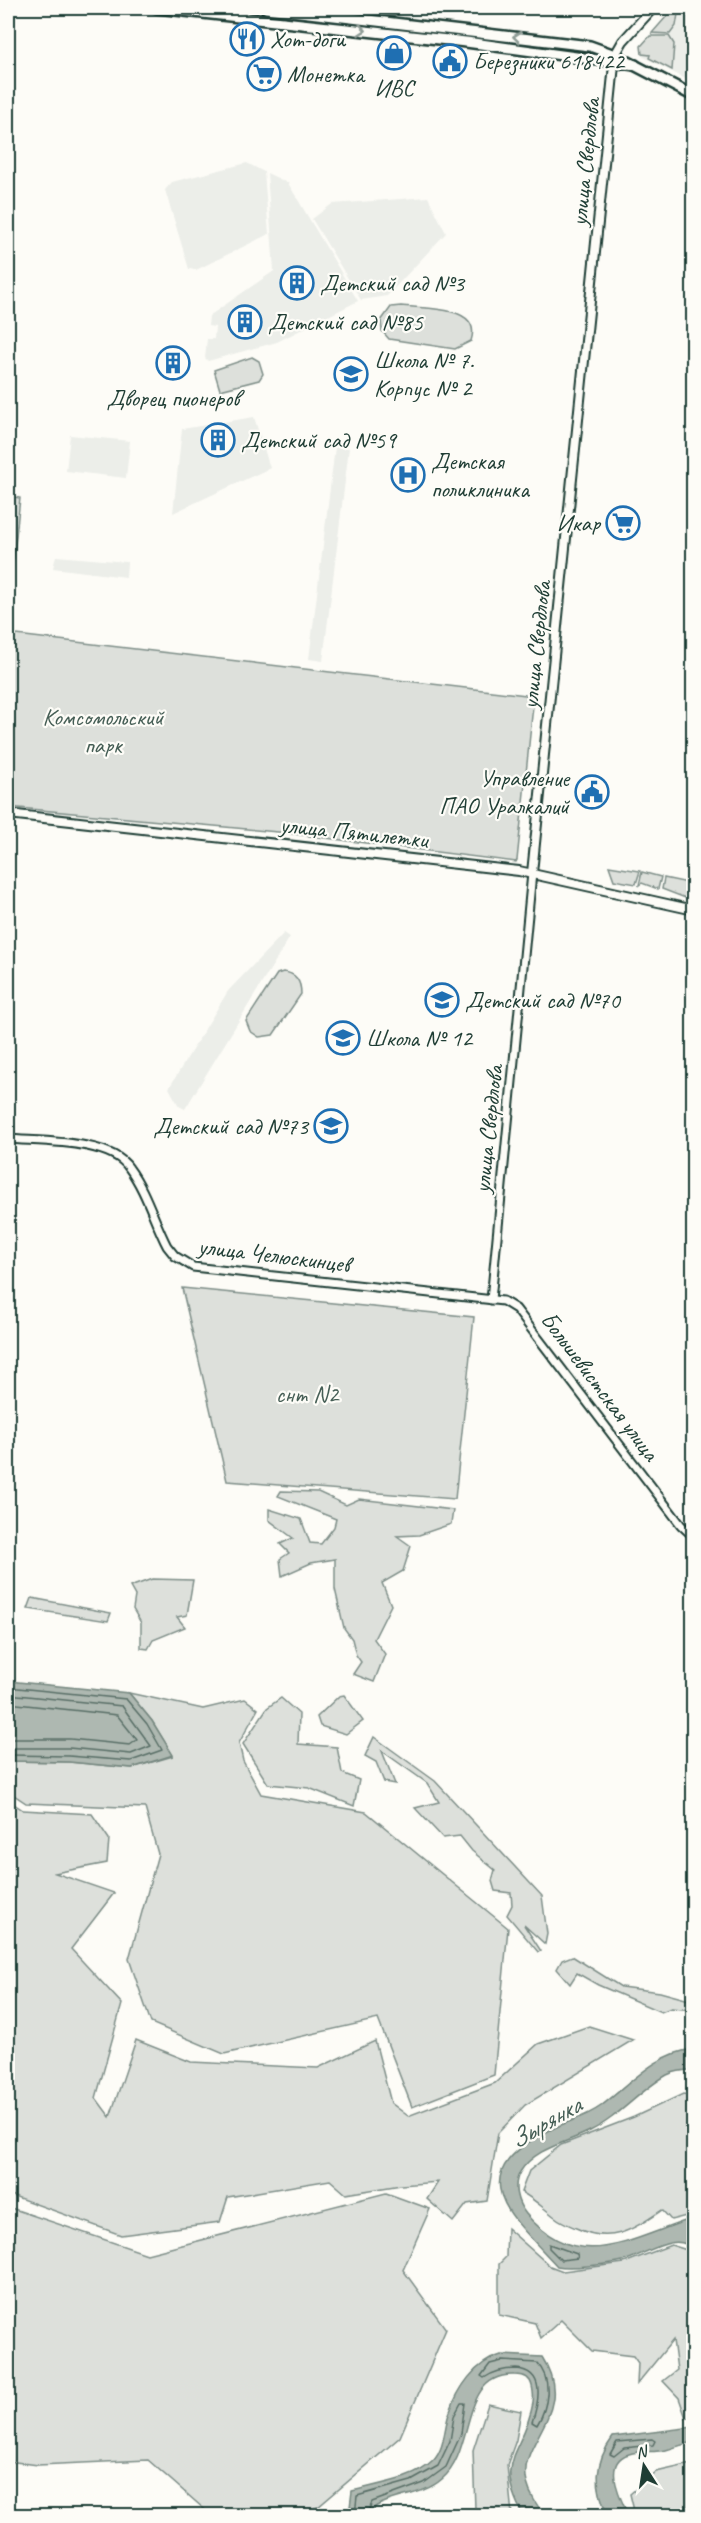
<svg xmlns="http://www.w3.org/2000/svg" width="701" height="2523" font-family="Caveat,sans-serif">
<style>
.built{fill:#eceee9}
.green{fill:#dde0db;stroke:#7e8e88;stroke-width:1.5}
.water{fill:#aeb8b1;stroke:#75877f;stroke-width:1.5}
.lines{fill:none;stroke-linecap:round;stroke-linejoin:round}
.shore{stroke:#586e66;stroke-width:1.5}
.tertiary-casing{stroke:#1f3d34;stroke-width:11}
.secondary-casing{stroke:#1f3d34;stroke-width:12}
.primary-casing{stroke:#1f3d34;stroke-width:14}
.tertiary{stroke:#fdfcf7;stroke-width:7}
.secondary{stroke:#fdfcf7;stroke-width:8}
.primary{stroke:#fdfcf7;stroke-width:9}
.oneway{stroke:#8e9c96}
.labels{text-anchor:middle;stroke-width:4.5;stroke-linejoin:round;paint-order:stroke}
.poi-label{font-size:24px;fill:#1f3d34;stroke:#fdfcf7;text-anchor:start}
.street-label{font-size:24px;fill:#1f3d34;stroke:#fdfcf7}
.park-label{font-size:24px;fill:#455e55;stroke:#fdfcf7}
.water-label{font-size:26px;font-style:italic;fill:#435c53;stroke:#fdfcf7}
</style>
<rect width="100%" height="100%" fill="#fdfcf7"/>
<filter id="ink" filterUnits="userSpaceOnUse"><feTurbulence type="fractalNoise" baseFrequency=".0167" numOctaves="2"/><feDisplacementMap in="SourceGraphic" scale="12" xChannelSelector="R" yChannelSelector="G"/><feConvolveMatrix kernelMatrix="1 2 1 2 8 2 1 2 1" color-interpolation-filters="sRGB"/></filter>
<g filter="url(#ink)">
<g class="built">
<polygon points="674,8 693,8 693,83 642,56 641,45"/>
<polygon points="247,163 264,172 269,234 196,270 189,269 165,190 172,182"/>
<polygon points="267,173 288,183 358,301 277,342 208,361 205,358 207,339 214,339 215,327 208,326 209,316 274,271"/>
<polygon points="428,197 446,233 387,296 361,300 312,219 332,204"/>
<polygon points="254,417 270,468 173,513 182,429"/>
<polygon points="70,435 130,441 126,478 66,471"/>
<polygon points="335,447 349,448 323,661 309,659"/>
<polygon points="56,556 127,562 126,577 53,568"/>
<polygon points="284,933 290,937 185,1109 179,1106 169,1088 228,991"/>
</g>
<g class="green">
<polygon points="674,8 679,8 676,26 670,34 652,33"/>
<polygon points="650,36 669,36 674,44 672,70 649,58 650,55 642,54 641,46"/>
<path d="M 401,306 C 425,309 483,305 471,341 L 455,349 L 389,339 L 382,331 L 381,321 L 391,307 Z"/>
<polygon points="252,357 259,361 263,374 259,380 220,390 214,370"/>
<polygon points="8,496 20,498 8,612"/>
<polygon points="8,634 534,696 517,860 516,862 278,832 8,807"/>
<polygon points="609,866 640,871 636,884 614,880"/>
<polygon points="642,872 661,877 658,889 642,883 639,885"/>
<polygon points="664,878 693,884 693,901 662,889"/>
<path d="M 283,972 C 296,973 301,981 301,994 L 273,1035 L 259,1037 L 250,1031 L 246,1021 L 277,974 Z"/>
<polygon points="182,1288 474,1317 455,1499 227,1481"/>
<polygon points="281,1491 318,1492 346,1505 359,1499 453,1510 451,1524 419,1535 397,1536 411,1546 403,1571 382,1583 391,1605 374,1639 385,1654 374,1682 353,1674 361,1662 356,1655 352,1639 344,1628 335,1589 335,1559 311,1563 282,1576 280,1559 289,1553 280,1544 293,1538 269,1520 269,1509 301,1519 310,1543 321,1544 334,1527 336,1519 278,1496"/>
<polygon points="152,1579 193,1580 187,1615 177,1617 185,1627 153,1640 148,1649 141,1648 141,1623 133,1609 135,1596 130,1587"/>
<polygon points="32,1598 111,1613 108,1621 28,1609"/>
<polygon points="129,1693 203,1709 245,1699 258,1709 239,1743 243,1761 261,1794 366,1812 508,1928 494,2075 412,2107 378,2019 224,2054 151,2023 129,1959 158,1854 145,1808 26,1803 8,1791 8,1761 69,1762 132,1768 173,1756 152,1721"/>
<polygon points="344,1695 363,1721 346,1734 320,1726 317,1717 339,1696"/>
<polygon points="281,1698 299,1714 298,1744 337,1747 342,1773 359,1780 354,1806 309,1788 268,1784 243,1744 267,1708"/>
<polygon points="374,1737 435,1781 542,1896 547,1934 545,1944 524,1925 541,1951 538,1952 507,1915 512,1905 511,1893 495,1891 492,1881 495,1870 472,1851 460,1836 443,1838 415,1808 439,1802 427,1783 382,1751 395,1784 384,1782 376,1762 365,1756"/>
<polygon points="8,1800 23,1810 92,1814 109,1839 107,1863 55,1873 114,1893 71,1949 122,2004 96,2098 110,2117 136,2040 191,2062 318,2068 375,2041 391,2103 408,2116 495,2083 538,2044 589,2026 633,2040 525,2105 498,2133 487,2201 467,2204 453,2222 427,2199 438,2182 401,2185 346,2194 330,2180 228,2197 220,2222 121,2235 8,2194"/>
<polygon points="572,1956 621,1987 660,1992 693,2001 693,2010 671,2008 661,2012 598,1985 577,1973 570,1984 557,1969 562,1960"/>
<path d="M 683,2094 L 693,2096 L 693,2216 L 690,2215 L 671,2220 L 662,2210 C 632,2230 612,2245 576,2228 C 569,2225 561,2222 555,2217 C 543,2208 534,2199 521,2192 L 529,2171 L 561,2145 L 634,2117 Z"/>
<polygon points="386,2193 430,2209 403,2270 446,2329 400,2437 318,2507 293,2515 211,2515 148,2460 38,2465 8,2461 8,2207 147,2254"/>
<polygon points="507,2228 550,2266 563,2271 624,2263 671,2245 690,2251 694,2258 693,2418 686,2418 679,2398 663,2381 677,2370 673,2340 637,2384 638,2363 633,2356 592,2351 561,2320 541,2338 535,2323 499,2315 499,2264 506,2257"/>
<polygon points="488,2404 521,2411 516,2440 507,2465 512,2515 469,2515 475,2509 473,2450"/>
<polygon points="691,2464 693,2466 693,2515 635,2515 630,2494 656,2472"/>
</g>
<g class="water">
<polygon points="8,1681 129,1693 152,1721 173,1755 132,1768 69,1762 8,1761"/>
<path d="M 693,2049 L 693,2070 C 685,2070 675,2071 667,2075 C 639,2091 619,2117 590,2131 C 566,2143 535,2148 520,2172 C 512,2186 517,2203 526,2214 C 577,2274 628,2240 688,2220 L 693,2221 L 693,2251 C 679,2228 642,2257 623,2261 C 608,2264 572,2269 557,2266 C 508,2213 459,2175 552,2129 C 568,2121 586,2117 601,2106 C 629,2085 656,2053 693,2049 Z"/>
<path d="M 501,2355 L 542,2357 C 578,2413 516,2441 527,2483 C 530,2495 537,2505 544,2515 L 523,2515 C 492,2458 524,2453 533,2403 C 534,2397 533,2386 530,2381 C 526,2375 519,2375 514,2375 C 459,2373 476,2451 442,2479 C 423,2496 395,2495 375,2507 L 372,2515 L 349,2515 L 352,2491 C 377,2484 414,2480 433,2461 C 445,2449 444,2428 449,2414 C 458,2388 475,2362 501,2355 Z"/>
<path d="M 693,2427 L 693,2442 C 684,2444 676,2447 666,2450 C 654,2453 641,2450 629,2454 C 601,2462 621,2499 628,2515 L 608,2515 C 594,2487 594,2463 613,2437 Z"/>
</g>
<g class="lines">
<g class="shore">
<polyline points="8,1687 126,1699 147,1724 162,1750 131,1761 69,1756 8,1755"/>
<polyline points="8,1694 122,1706 151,1746 131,1754 69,1748 8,1748"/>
<polyline points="8,1703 117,1715 137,1740 130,1745 70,1739 8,1739"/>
<polygon points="549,2244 577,2254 578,2258 561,2260 549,2248"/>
<path d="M 502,2361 L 537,2363 C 553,2380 548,2407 537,2425 L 532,2422 C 539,2402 546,2371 516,2369 C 504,2369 494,2371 484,2378 L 481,2376 L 490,2364 Z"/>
<polygon points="652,2439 655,2441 653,2445 624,2448 614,2456 610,2454 617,2442"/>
<polyline points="355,2516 357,2496 411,2481 438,2466 450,2441 454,2416 461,2403 465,2403 461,2434 446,2467 424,2483 372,2502 366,2516"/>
</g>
<defs>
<g id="tertiary">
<path d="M 8,1139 C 40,1142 110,1139 129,1168 C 146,1191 154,1221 167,1246 L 175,1256 L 193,1267 L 503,1301 L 516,1309 L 681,1525 L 694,1537"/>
<polyline points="491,1300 532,873"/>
</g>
<g id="secondary">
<polyline points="8,814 519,871 694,910"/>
<polyline points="532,873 615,55 623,41 653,8"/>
</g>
<g id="primary">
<polyline points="157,8 466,42 635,65"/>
<polyline points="266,8 590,46 615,55 694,96"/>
</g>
</defs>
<use href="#tertiary" class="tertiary-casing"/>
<use href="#secondary" class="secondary-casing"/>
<use href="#primary" class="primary-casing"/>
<use href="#tertiary" class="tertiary"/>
<use href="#secondary" class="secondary"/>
<use href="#primary" class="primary"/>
</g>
<defs><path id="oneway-chevron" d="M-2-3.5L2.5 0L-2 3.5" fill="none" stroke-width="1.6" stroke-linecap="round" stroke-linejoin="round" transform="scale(1.5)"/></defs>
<g class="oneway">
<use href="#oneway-chevron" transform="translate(362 30) rotate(6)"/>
<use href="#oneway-chevron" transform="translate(517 37) rotate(-174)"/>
</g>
</g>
<defs>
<symbol id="restaurant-ring" viewBox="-11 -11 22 22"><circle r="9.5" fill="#fdfcf7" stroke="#1f6fb2" stroke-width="1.5"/><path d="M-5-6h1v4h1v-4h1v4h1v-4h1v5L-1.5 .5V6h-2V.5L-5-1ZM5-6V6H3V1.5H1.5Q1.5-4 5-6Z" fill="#1f6fb2"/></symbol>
<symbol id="shop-ring" viewBox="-11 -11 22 22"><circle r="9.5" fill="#fdfcf7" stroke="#1f6fb2" stroke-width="1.5"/><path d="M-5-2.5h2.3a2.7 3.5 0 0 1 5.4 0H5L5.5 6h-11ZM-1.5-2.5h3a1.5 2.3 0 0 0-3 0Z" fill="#1f6fb2"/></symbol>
<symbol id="civic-ring" viewBox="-11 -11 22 22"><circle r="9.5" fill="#fdfcf7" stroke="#1f6fb2" stroke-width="1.5"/><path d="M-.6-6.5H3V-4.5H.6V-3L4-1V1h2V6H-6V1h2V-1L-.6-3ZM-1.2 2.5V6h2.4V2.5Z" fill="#1f6fb2"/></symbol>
<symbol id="supermarket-ring" viewBox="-11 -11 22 22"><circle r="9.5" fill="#fdfcf7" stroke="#1f6fb2" stroke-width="1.5"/><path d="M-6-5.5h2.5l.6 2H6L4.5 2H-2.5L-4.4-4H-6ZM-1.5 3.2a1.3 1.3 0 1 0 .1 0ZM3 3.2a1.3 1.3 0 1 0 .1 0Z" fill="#1f6fb2"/></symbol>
<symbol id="building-ring" viewBox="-11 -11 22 22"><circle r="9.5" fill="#fdfcf7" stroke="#1f6fb2" stroke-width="1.5"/><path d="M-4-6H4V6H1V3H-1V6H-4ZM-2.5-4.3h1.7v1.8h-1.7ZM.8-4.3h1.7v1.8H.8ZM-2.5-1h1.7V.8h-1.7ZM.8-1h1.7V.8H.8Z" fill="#1f6fb2"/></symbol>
<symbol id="school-ring" viewBox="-11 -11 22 22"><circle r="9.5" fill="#fdfcf7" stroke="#1f6fb2" stroke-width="1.5"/><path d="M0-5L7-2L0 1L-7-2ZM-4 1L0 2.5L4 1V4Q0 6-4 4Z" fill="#1f6fb2"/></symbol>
<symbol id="hospital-ring" viewBox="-11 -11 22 22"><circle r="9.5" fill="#fdfcf7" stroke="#1f6fb2" stroke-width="1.5"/><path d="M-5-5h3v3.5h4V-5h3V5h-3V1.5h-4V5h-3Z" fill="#1f6fb2"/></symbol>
</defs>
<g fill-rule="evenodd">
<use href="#restaurant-ring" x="228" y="20" width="38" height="38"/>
<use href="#shop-ring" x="375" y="34" width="38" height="38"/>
<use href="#civic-ring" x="431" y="42" width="38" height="38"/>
<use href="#supermarket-ring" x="245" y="55" width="38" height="38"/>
<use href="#building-ring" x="278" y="264" width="38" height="38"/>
<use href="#building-ring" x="226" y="303" width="38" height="38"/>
<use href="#building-ring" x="154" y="344" width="38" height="38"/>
<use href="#school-ring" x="332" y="355" width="38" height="38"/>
<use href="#building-ring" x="199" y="421" width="38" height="38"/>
<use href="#hospital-ring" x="389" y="456" width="38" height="38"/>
<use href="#supermarket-ring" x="604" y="504" width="38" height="38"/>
<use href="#civic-ring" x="573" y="773" width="38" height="38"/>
<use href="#school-ring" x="423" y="981" width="38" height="38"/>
<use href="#school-ring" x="324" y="1019" width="38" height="38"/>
<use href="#school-ring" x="312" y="1107" width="38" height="38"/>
</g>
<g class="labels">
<g class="poi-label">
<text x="270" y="47">Хот-доги</text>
<text x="473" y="69">Березники 618422</text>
<text x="287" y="82">Монетка</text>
<text x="394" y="96" text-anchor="middle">ИВС</text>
<text x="320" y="291">Детский сад №3</text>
<text x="268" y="330">Детский сад №85</text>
<text x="374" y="368">Школа № 7.<tspan x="374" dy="28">Корпус № 2</tspan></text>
<text x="173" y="406" text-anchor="middle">Дворец пионеров</text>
<text x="241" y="448">Детский сад №59</text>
<text x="431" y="469">Детская<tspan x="431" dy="28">поликлиника</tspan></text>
<text x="600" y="531" text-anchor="end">Икар</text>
<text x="569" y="786" text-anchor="end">Управление<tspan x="569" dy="28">ПАО Уралкалий</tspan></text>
<text x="465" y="1008">Детский сад №70</text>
<text x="366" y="1046">Школа № 12</text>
<text x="308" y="1134" text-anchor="end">Детский сад №73</text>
</g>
<g class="street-label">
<text transform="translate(585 162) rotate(-84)" y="8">улица Свердлова</text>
<text transform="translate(536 645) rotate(-84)" y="8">улица Свердлова</text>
<text transform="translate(354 832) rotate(6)" y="8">улица Пятилетки</text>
<text transform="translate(488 1129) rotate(-84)" y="8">улица Свердлова</text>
<text transform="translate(274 1255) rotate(7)" y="8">улица Челюскинцев</text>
<text transform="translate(600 1386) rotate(53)" y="8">Большевистская улица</text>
</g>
<g class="park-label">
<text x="103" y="725">Комсомольский<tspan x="103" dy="28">парк</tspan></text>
<text x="307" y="1402">снт N2</text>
</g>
<g class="water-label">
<text transform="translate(545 2122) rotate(-30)" y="9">Зырянка</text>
</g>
</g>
<rect width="701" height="2523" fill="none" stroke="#fdfcf7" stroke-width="30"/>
<rect x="15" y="15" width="671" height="2493" fill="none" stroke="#1f3d34" stroke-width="2" filter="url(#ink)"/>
<g transform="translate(644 2466) rotate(348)" stroke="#fdfcf7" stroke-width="4.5" paint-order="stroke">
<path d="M0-4.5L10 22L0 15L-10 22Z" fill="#1f3d34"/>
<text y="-9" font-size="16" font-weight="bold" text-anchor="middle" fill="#1f3d34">N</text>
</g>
</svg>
